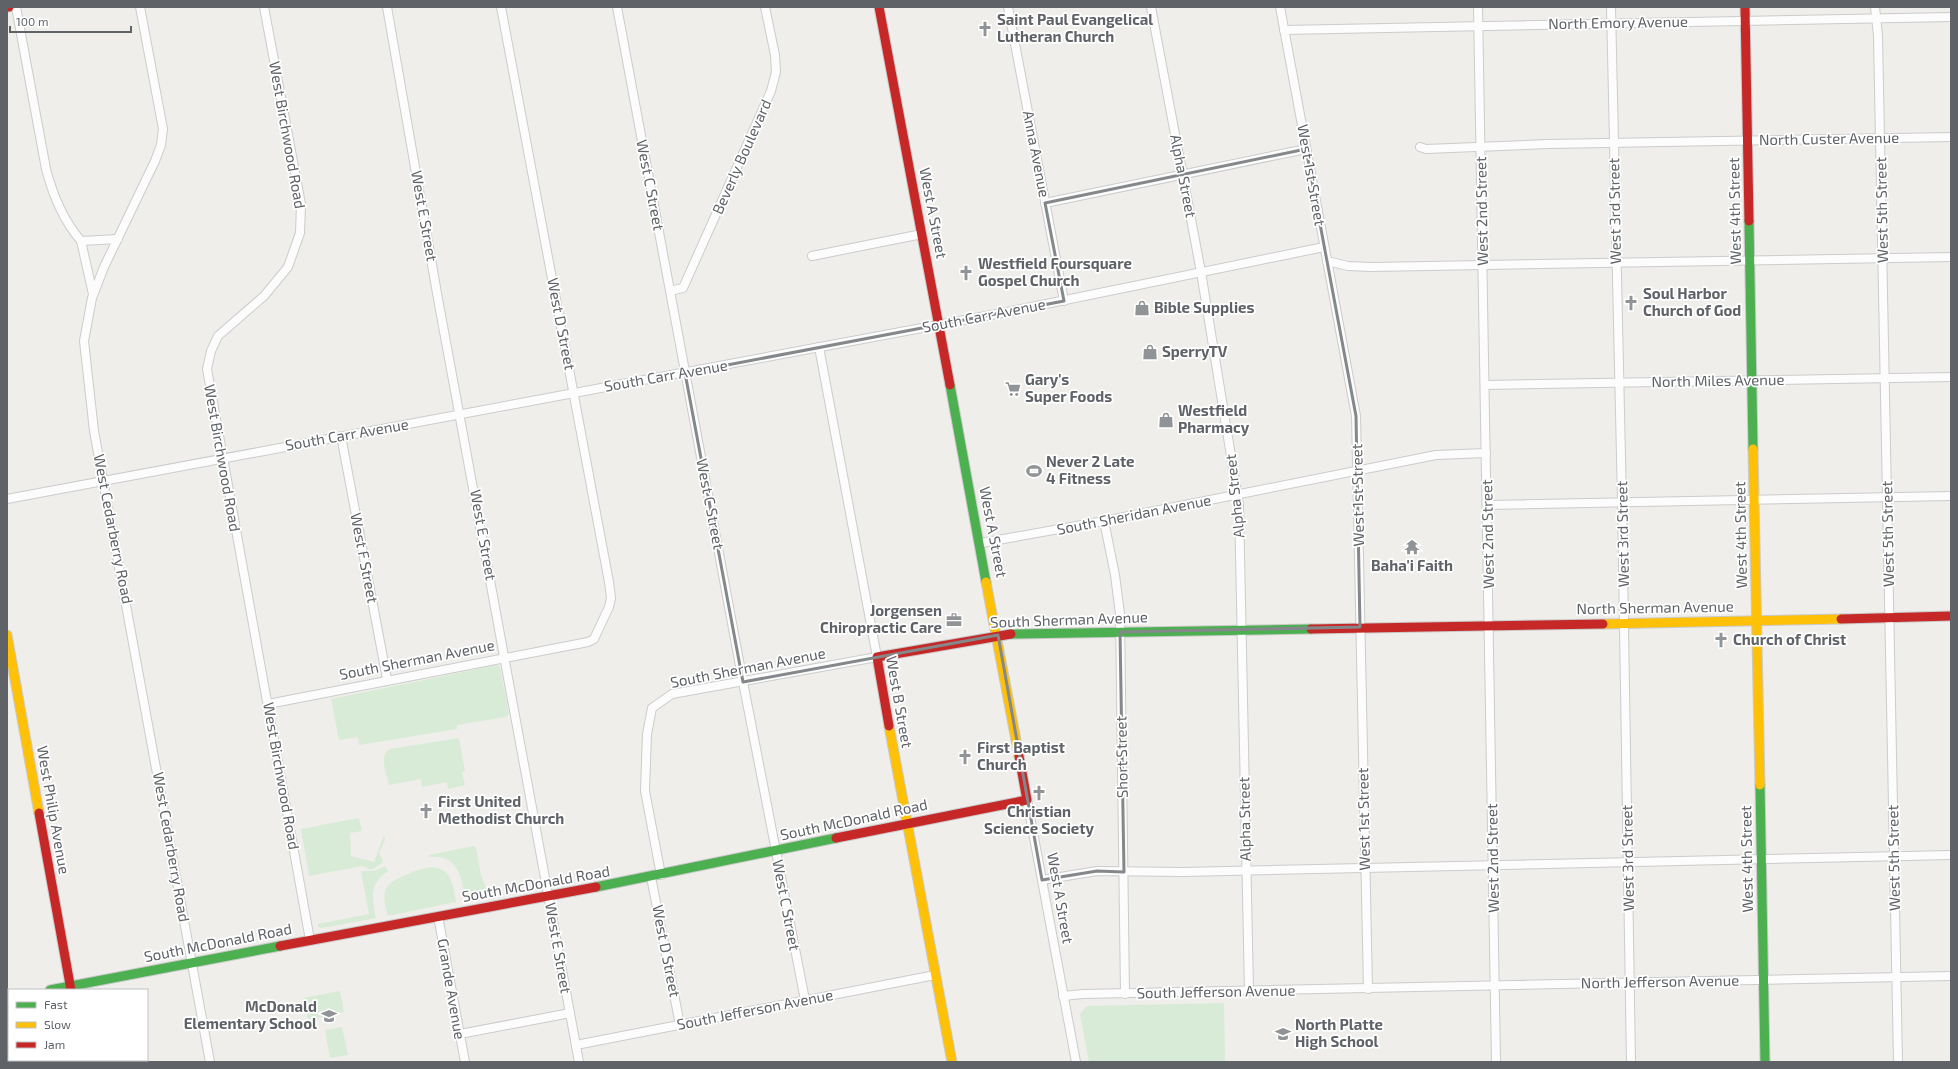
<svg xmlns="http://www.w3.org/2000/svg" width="1958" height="1069" font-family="'Exo 2',sans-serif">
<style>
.green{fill:#d8ebd6}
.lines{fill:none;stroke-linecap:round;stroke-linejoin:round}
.street-casing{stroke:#cbcccc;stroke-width:10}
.fast-casing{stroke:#cacacb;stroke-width:11}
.slow-casing{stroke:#cacacb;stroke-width:11}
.jam-casing{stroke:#cacacb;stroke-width:11}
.street{stroke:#fdfcfc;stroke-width:8}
.fast{stroke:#4caf50;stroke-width:9}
.slow{stroke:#ffc107;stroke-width:9}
.jam{stroke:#c62828;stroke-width:9}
.marked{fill:none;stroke:#84888a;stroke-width:3;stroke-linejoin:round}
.labels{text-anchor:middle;stroke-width:3.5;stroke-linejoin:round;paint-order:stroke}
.poi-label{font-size:15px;font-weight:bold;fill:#5f6368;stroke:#fff;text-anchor:start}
.street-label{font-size:15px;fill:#5f6368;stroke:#fff}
</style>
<rect width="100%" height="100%" fill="#efeeea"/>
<g class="green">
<polygon points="497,665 500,668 509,714 506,717 457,725 457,729 359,745 358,737 339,740 331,699"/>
<path d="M 459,738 L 465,771 L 462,772 L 465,785 L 448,789 L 447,782 L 422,787 L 421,779 L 389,785 C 387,775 378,756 390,749 Z"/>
<polygon points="359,818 362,831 350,833 351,856 374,862 384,835 385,840 379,853 383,861 382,863 371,870 362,866 309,876 301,829"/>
<path d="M 474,846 L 476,848 L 481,875 L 489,896 L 466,901 C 461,877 459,854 429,857 L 429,855 Z"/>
<path d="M 385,866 L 388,871 C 369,883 372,899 376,918 L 322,928 L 318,927 L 318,924 L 369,914 L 361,871 L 374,871 Z"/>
<path d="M 431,867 C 452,868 453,885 456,902 L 388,916 C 386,908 383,899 385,891 C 389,878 420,869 431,867 Z"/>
<polygon points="340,991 344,1012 308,1020 303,998"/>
<polygon points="1224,1003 1225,1062 1089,1062 1080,1014 1087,1006"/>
<polygon points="342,1027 348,1055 330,1058 325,1030"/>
</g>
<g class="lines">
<defs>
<g id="street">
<path d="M 16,7 L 46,169 C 53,196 63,220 81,241 L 118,239"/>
<polyline points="140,7 163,129 161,145 155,161 104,267 92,298 84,341 94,431 210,1062"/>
<polyline points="264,7 301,204 300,233 288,267 264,296 218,336 211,351 207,369 310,940"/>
<polyline points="387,7 438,299 579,1062"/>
<polyline points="617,7 743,682 805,1000"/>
<polyline points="1008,7 1064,301"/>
<polyline points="1151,7 1201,272 1239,505 1249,991"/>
<polyline points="1280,7 1356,416 1368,989"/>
<polyline points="1478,7 1496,1062"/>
<polyline points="1611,7 1622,502 1631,1062"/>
<polyline points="1875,7 1878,36 1898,1062"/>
<polyline points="1284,30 1951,17"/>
<polyline points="1420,147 1426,149 1548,144 1951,137"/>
<polyline points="1045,203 1306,149"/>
<polyline points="81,241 93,294"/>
<polyline points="812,256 922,234"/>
<polyline points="1327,261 1348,266 1371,267 1951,257"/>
<polyline points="670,291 683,288 771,91 776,72 775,55 765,7"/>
<polyline points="1485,385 1951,377"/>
<polyline points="341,436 387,679"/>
<polyline points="7,499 1002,313 1324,247"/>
<polyline points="1487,505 1951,496"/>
<polyline points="1104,521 1115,575 1120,614 1125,994"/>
<polyline points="981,543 1104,521 1436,455 1486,453"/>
<polyline points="268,704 588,642 594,639 609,607 611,598 609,582 501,7"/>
<polyline points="1027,800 1076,1062"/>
<polyline points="661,875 645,791 647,734 652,708 672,694 877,657 819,347"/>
<polyline points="651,877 680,1025"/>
<polyline points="1042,880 1097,871 1183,872 1951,855"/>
<polyline points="438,916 465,1062"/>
<polyline points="1063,996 1083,994 1951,976"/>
<polyline points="460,1034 570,1013"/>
<polyline points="576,1045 935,975"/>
</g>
<g id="fast">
<polyline points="1749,221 1753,449"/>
<polyline points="950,385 986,582"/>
<polyline points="1011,634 1311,629"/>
<polyline points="1760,785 1765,1062"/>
<polyline points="596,887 836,838"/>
<polyline points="50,990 280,946"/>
<polyline points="84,1060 84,1062"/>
</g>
<g id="slow">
<polyline points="1753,449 1760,785"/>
<polyline points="986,582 1019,756"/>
<polyline points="1603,624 1841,619"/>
<polyline points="7,635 39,813"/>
<polyline points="889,726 952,1062"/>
</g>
<g id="jam">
<polyline points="7,7 9,7"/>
<polyline points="879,7 950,385"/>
<polyline points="1745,7 1749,221"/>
<polyline points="1841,619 1951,616"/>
<polyline points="1311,629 1603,624"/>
<polyline points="889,726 877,657 1011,634"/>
<polyline points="39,813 71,990"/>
<polyline points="836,838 1027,800 1019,756"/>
<polyline points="280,946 596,887"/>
<polyline points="7,999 9,999"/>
</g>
</defs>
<use href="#street" class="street-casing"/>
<use href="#fast" class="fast-casing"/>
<use href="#slow" class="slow-casing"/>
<use href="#jam" class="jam-casing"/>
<use href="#street" class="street"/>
<use href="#fast" class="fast"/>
<use href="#slow" class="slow"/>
<use href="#jam" class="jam"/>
</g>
<path class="marked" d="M 1306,149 L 1356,416 L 1360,627 L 1120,632 L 1124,872 L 1097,871 L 1042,880 L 998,635 L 743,682 L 685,373 L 1064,301 L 1045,203 Z"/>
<defs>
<symbol id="church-bare" viewBox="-9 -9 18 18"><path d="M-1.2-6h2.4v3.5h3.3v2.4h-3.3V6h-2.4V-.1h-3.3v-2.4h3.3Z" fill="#919496" stroke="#fff" stroke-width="2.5" paint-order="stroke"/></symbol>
<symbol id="shop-bare" viewBox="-9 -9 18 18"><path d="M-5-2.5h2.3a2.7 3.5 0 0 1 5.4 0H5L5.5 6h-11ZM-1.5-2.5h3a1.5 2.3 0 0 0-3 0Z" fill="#919496" stroke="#fff" stroke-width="2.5" paint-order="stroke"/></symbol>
<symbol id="supermarket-bare" viewBox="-9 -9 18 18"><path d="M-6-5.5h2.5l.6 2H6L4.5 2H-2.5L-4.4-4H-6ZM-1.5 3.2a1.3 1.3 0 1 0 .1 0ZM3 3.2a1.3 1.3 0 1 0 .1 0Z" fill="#919496" stroke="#fff" stroke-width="2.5" paint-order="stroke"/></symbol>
<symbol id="stadium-bare" viewBox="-9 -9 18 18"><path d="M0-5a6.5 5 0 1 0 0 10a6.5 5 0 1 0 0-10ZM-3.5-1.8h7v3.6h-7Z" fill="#919496" stroke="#fff" stroke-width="2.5" paint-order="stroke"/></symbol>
<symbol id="temple-bare" viewBox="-9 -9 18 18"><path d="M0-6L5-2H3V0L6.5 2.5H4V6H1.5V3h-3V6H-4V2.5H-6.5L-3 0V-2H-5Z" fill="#919496" stroke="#fff" stroke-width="2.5" paint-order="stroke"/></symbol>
<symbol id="office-bare" viewBox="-9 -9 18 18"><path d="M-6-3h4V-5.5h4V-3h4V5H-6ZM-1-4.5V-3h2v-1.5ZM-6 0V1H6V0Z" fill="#919496" stroke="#fff" stroke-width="2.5" paint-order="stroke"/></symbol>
<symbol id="school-bare" viewBox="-9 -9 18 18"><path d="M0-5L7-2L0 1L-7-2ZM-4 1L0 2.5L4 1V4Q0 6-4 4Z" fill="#919496" stroke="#fff" stroke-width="2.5" paint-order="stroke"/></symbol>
</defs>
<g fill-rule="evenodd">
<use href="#church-bare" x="974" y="18" width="22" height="22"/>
<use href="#church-bare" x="955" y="262" width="22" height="22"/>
<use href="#church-bare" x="1620" y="292" width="22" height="22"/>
<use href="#shop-bare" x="1131" y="297" width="22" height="22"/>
<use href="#shop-bare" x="1139" y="341" width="22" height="22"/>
<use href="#supermarket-bare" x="1002" y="378" width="22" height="22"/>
<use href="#shop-bare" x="1155" y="409" width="22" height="22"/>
<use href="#stadium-bare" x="1023" y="460" width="22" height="22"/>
<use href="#temple-bare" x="1401" y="536" width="22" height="22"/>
<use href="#office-bare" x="943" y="609" width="22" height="22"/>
<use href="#church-bare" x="1710" y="629" width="22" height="22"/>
<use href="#church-bare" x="954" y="746" width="22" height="22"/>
<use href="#church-bare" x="1028" y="782" width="22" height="22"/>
<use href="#church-bare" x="415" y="800" width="22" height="22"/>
<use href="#school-bare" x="318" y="1005" width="22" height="22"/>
<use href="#school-bare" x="1272" y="1023" width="22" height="22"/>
</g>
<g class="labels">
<g class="poi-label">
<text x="997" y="25">Saint Paul Evangelical<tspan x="997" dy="17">Lutheran Church</tspan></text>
<text x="978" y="269">Westfield Foursquare<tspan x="978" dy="17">Gospel Church</tspan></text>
<text x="1643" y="299">Soul Harbor<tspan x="1643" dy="17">Church of God</tspan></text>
<text x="1154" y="313">Bible Supplies</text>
<text x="1162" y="357">SperryTV</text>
<text x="1025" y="385">Gary's<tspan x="1025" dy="17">Super Foods</tspan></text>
<text x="1178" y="416">Westfield<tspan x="1178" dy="17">Pharmacy</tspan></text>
<text x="1046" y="467">Never 2 Late<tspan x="1046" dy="17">4 Fitness</tspan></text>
<text x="1412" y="571" text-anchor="middle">Baha'i Faith</text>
<text x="942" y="616" text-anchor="end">Jorgensen<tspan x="942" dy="17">Chiropractic Care</tspan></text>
<text x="1733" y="645">Church of Christ</text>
<text x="977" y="753">First Baptist<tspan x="977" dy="17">Church</tspan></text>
<text x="438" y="807">First United<tspan x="438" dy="17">Methodist Church</tspan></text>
<text x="1039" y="817" text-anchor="middle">Christian<tspan x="1039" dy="17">Science Society</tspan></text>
<text x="317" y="1012" text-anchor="end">McDonald<tspan x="317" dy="17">Elementary School</tspan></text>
<text x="1295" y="1030">North Platte<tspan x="1295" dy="17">High School</tspan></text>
</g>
<g class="street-label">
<text transform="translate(1618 23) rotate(-1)" y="5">North Emory Avenue</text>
<text transform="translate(287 135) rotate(80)" y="5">West Birchwood Road</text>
<text transform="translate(1829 139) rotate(-1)" y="5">North Custer Avenue</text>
<text transform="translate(1036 154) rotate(79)" y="5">Anna Avenue</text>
<text transform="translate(742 157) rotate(-66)" y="5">Beverly Boulevard</text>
<text transform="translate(1311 175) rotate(80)" y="5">West 1st Street</text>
<text transform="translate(1183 176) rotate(79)" y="5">Alpha Street</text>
<text transform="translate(650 185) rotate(79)" y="5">West C Street</text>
<text transform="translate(1882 210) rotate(-91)" y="5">West 5th Street</text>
<text transform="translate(1482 211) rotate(-91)" y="5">West 2nd Street</text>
<text transform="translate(1615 211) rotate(-91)" y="5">West 3rd Street</text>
<text transform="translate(1735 211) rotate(-91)" y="5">West 4th Street</text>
<text transform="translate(933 213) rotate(79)" y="5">West A Street</text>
<text transform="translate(424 216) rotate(80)" y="5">West E Street</text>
<text transform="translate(984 316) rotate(-11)" y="5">South Carr Avenue</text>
<text transform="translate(561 324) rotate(79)" y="5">West D Street</text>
<text transform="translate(666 376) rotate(-10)" y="5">South Carr Avenue</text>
<text transform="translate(1718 381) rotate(-1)" y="5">North Miles Avenue</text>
<text transform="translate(347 435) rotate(-10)" y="5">South Carr Avenue</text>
<text transform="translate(222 458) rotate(80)" y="5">West Birchwood Road</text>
<text transform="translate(1358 495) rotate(-91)" y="5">West 1st Street</text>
<text transform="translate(1235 496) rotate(-96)" y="5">Alpha Street</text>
<text transform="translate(710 504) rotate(79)" y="5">West C Street</text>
<text transform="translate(1134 515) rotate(-11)" y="5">South Sheridan Avenue</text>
<text transform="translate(113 529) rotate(79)" y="5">West Cedarberry Road</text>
<text transform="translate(993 532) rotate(79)" y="5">West A Street</text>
<text transform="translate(1488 534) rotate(-91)" y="5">West 2nd Street</text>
<text transform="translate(1623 534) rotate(-91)" y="5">West 3rd Street</text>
<text transform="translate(1888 534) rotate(-91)" y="5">West 5th Street</text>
<text transform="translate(483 535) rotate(80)" y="5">West E Street</text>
<text transform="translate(1741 535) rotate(-91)" y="5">West 4th Street</text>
<text transform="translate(364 558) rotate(79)" y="5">West F Street</text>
<text transform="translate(1655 608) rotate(-1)" y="5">North Sherman Avenue</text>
<text transform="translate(1069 620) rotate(-2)" y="5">South Sherman Avenue</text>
<text transform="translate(417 660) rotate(-11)" y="5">South Sherman Avenue</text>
<text transform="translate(748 668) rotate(-11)" y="5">South Sherman Avenue</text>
<text transform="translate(899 702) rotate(80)" y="5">West B Street</text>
<text transform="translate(1122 757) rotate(-91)" y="5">Short Street</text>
<text transform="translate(281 776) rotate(80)" y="5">West Birchwood Road</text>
<text transform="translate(53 810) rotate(80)" y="5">West Philip Avenue</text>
<text transform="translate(1245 819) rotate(-91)" y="5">Alpha Street</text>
<text transform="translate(1364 819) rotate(-91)" y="5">West 1st Street</text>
<text transform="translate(854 820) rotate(-12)" y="5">South McDonald Road</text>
<text transform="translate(171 847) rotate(80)" y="5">West Cedarberry Road</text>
<text transform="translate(1493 858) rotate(-91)" y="5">West 2nd Street</text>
<text transform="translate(1628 858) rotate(-91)" y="5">West 3rd Street</text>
<text transform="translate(1894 858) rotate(-91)" y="5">West 5th Street</text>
<text transform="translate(1747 859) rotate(-91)" y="5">West 4th Street</text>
<text transform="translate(536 884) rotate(-10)" y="5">South McDonald Road</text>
<text transform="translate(1060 898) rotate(80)" y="5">West A Street</text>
<text transform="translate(786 905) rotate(79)" y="5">West C Street</text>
<text transform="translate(218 943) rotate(-11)" y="5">South McDonald Road</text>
<text transform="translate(558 948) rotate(80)" y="5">West E Street</text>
<text transform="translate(666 951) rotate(79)" y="5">West D Street</text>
<text transform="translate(1660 982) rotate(-1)" y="5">North Jefferson Avenue</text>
<text transform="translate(451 989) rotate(80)" y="5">Grande Avenue</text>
<text transform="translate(1216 992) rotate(-1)" y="5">South Jefferson Avenue</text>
<text transform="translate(755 1010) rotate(-11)" y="5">South Jefferson Avenue</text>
</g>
</g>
<rect width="1958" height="1069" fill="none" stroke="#5f6368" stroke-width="16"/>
<rect x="8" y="989" width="140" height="72" fill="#ffffff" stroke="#bfc1c3"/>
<rect x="16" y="1002" width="20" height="6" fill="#4caf50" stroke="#bfc1c3"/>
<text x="44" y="1009" font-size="12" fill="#5f6368">Fast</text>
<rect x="16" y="1022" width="20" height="6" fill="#ffc107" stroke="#bfc1c3"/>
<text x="44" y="1029" font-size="12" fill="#5f6368">Slow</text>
<rect x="16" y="1042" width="20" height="6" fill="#c62828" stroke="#bfc1c3"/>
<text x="44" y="1049" font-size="12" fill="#5f6368">Jam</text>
<path d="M10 26v6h121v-6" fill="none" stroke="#5f6368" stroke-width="2"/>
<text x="16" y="26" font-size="12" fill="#5f6368" stroke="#ffffff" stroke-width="3" paint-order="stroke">100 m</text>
</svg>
